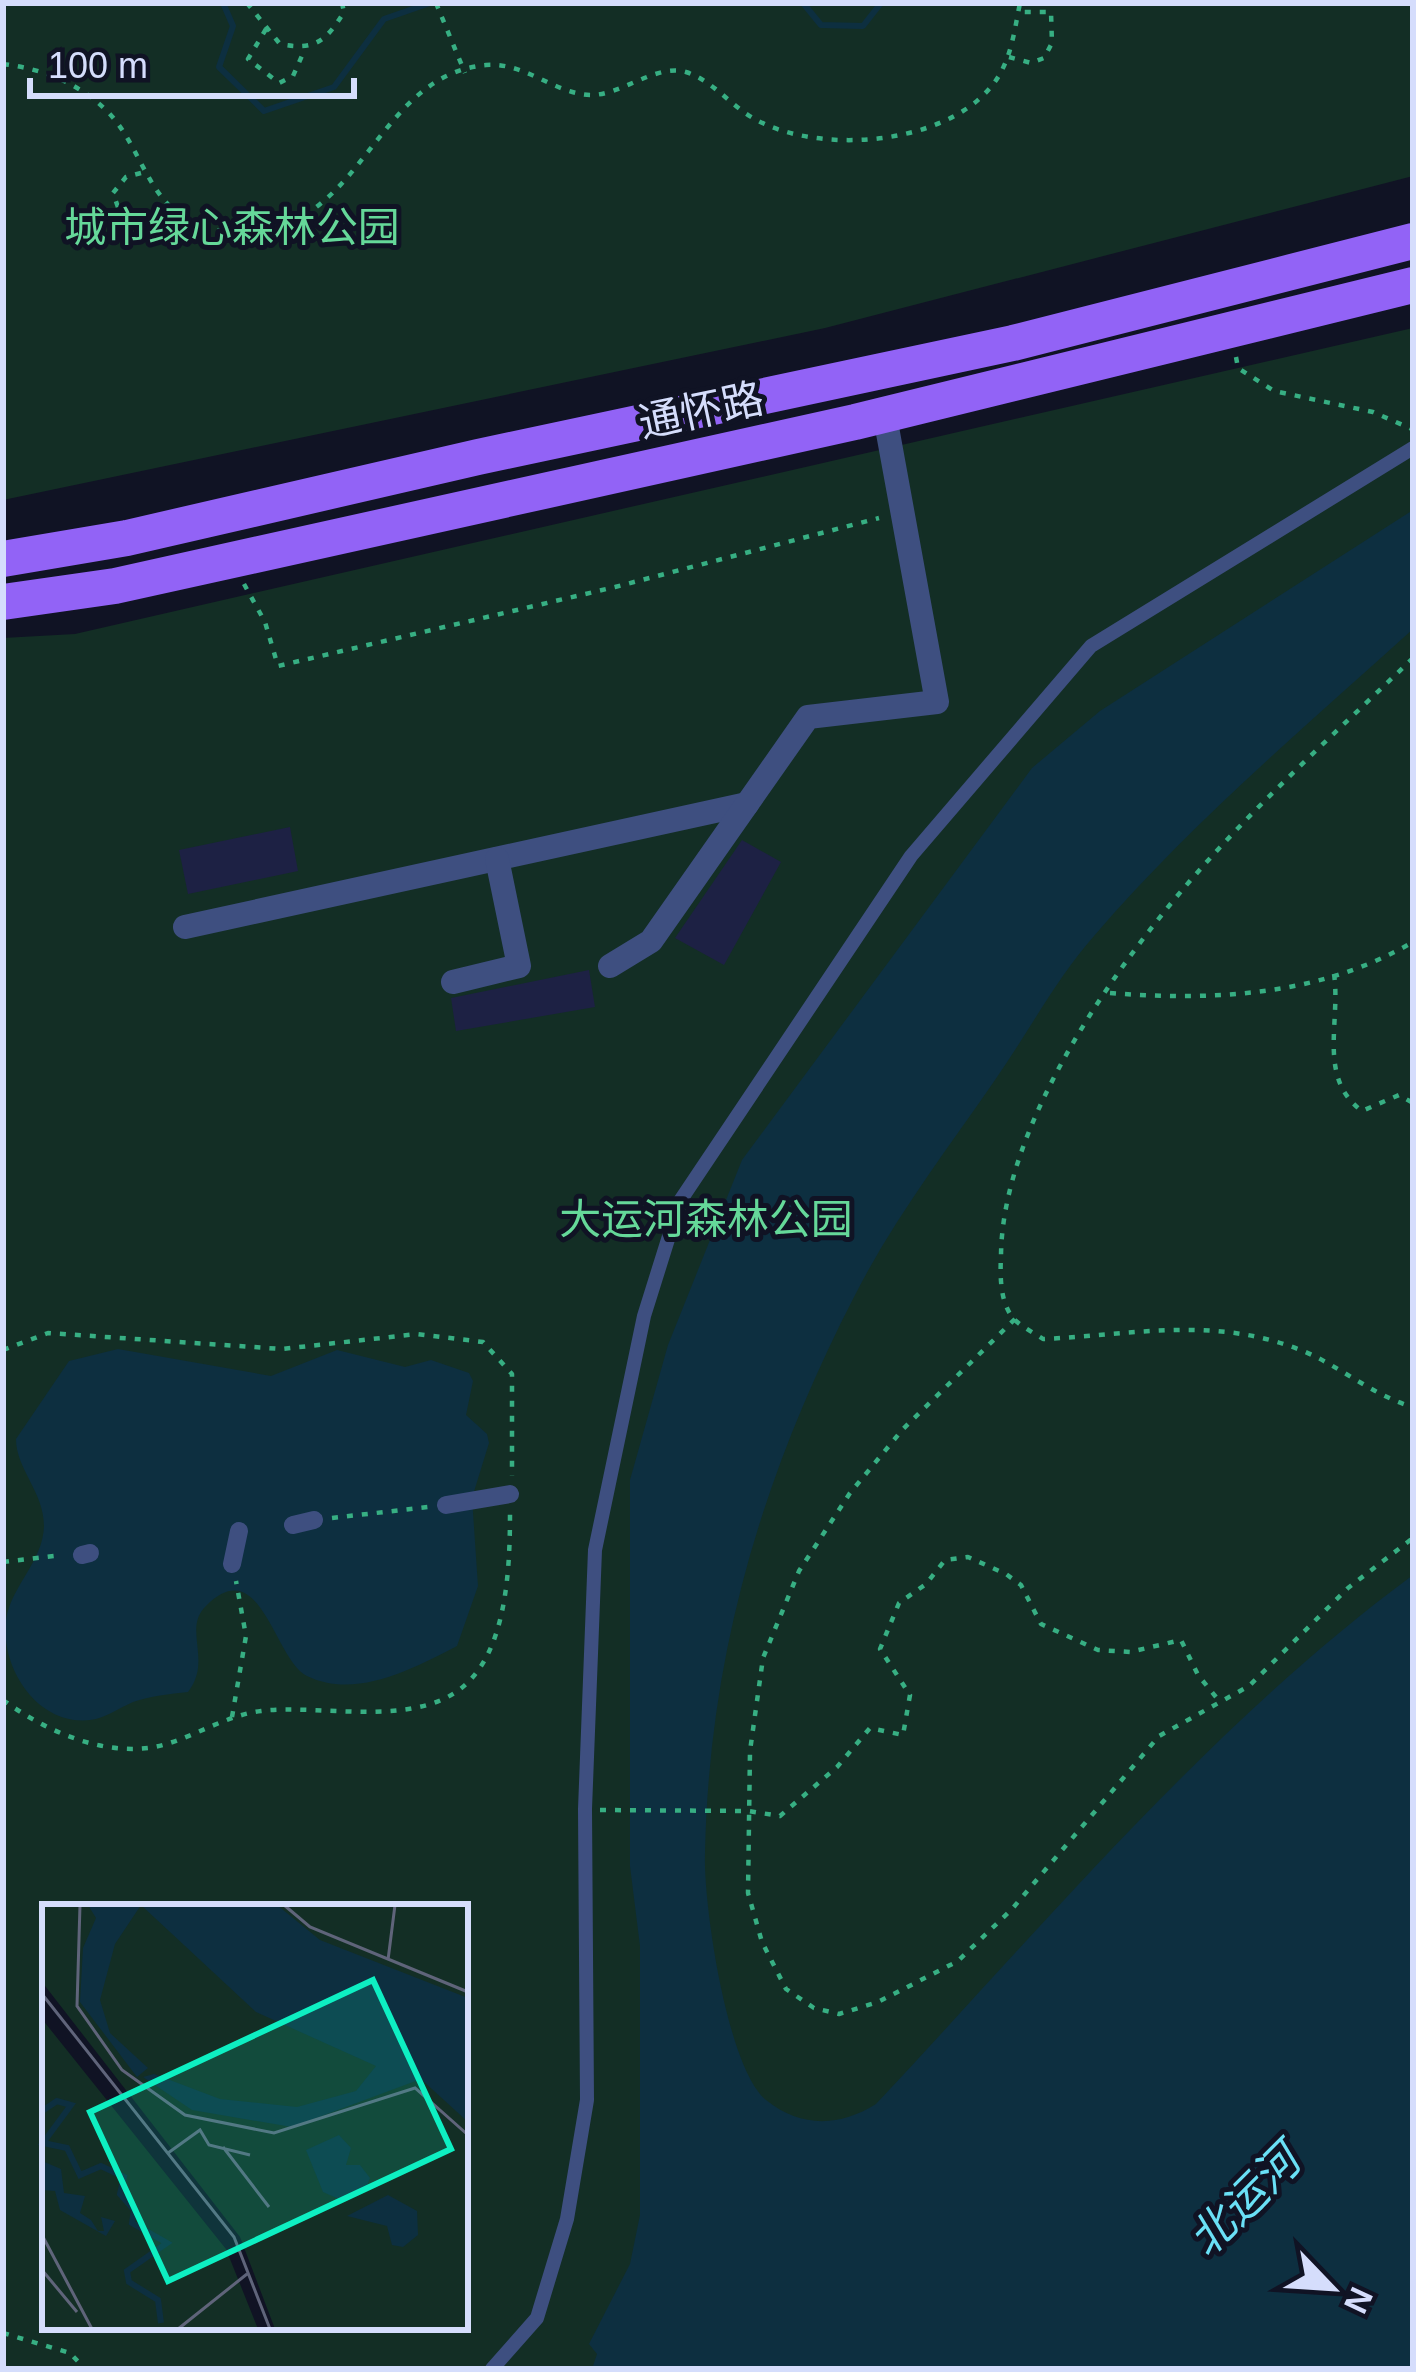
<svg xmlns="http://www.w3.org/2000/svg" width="1416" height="2372" font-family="Helvetica,'Noto Sans SC',sans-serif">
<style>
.green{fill:#132e25;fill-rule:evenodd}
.water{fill:#0d2f40}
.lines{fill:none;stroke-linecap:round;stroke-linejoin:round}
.stream{stroke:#0d2f40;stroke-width:6}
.building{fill:#1d2144}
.path{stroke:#37af83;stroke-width:4.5;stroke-dasharray:6 9;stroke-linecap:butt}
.service{stroke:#3e4f80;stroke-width:14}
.pedestrian{stroke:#3e4f80;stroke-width:18}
.minor{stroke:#3e4f80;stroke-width:24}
.primary{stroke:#9263f6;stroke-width:36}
.labels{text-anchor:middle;stroke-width:10;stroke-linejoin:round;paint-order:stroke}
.park-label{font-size:42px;fill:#65d899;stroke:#101324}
.street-label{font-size:42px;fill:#d5ddfc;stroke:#101324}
.water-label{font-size:45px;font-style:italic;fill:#6ae0f6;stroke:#101324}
.inset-river{fill:none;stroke:#0d2f40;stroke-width:6}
.inset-road{fill:none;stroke:#5f647a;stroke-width:3}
.view{fill:#0eefc2;fill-opacity:0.15;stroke:#0eefc2;stroke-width:6}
.inset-edge{fill:none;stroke:#d5ddfc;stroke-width:6}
</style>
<rect width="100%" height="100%" fill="#101324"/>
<g class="green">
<polygon points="3,3 1413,3 1413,176 825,328 3,500"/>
<path d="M 1413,328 L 1413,2369 L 3,2369 L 3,638 L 75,634 ZM 45,1907 L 465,1907 L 465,2327 L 45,2327 Z"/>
</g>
<g class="water">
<path d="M 1413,510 L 1413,629 C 1305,727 1190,824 1094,936 C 1056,979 1028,1033 995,1080 C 946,1151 893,1220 854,1297 C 763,1474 709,1653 705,1853 C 703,1903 727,2068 766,2100 C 801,2128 839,2127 876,2104 C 1047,1922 1211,1724 1413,1575 L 1413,2369 L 592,2369 L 597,2354 L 589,2344 L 630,2264 L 640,2215 L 640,1946 L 630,1866 L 630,1480 L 668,1345 L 742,1160 L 1032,768 L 1100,711 Z"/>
<path d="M 118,1349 L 271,1376 L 337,1350 L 405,1367 L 431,1360 L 469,1373 L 473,1381 L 466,1415 L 487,1434 L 489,1443 L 472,1498 L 478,1586 L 457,1646 C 414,1668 356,1700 307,1676 C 274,1660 261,1551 206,1606 C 182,1629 213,1660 188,1692 C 170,1694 150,1696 133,1702 C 119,1708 106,1718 90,1720 C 37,1726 0,1667 6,1620 C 11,1586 43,1562 44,1526 C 44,1492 16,1469 16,1439 L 69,1361 Z"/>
</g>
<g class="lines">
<g class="stream">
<polyline points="223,3 233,26 219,67 264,111 334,87 384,19 430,3"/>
<polyline points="803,3 821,25 863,26 881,3"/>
</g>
</g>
<g class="building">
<polygon points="290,827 298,871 188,894 179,850"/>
<polygon points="742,840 781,862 724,965 675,938"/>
<polygon points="589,970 595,1007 456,1031 451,998"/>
</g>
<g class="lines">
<g class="path">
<path d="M 247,3 L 280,44 C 315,51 326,41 344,12 L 342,3"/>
<polyline points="436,3 465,73"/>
<polyline points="266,29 248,59 279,83 293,76 305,49"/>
<polyline points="1009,57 1031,63 1044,58 1052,43 1051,12 1018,12"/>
<path d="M 3,64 C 43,69 79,83 108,112 C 147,152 149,223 223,231 C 363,248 368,76 486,65 C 525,62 553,93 590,95 C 620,96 657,63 686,72 C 713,81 729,104 753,118 C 816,155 941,146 990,88 C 1011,64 1014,32 1020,3"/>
<polyline points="141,173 126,177 113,193 120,213 143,228 173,209"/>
<polyline points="1236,357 1238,368 1274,391 1373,412 1412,429"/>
<polyline points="244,584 265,622 278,666 615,587 879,518"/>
<path d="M 1413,658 C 1343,726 1269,792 1204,865 C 1118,961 1002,1124 1001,1256 C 1000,1276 1000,1302 1013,1318 C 1020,1326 1034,1333 1043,1339 C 1132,1335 1212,1316 1298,1349 C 1338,1364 1371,1395 1413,1407"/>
<path d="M 1334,974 C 1341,1022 1317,1078 1362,1111 L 1399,1095 L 1413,1103"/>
<path d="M 1110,993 C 1215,1001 1320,996 1413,942"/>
<polyline points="1015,1319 903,1429 850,1493 799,1571 763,1658 750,1751 748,1893 762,1942 786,1989 814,2008 839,2014 878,2002 958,1961 1012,1909 1159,1736 1249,1686 1348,1588 1413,1538"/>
<polyline points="3,1350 48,1333 282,1349 417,1334 483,1342 512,1374 512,1476"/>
<polyline points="332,1518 428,1507"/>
<polyline points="3,1562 62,1555"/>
<path d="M 3,1700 C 43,1729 96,1754 148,1748 C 186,1743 221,1716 261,1711 C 322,1703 425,1732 472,1678 C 508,1638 510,1561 510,1511"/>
<polyline points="232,1717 246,1636 236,1581"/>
<polyline points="600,1810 748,1811 780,1816 837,1767 870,1728 903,1735 910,1695 880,1649 899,1603 926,1584 945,1560 968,1557 1006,1574 1021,1585 1041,1624 1098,1650 1130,1652 1181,1640 1198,1675 1220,1702"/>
<polyline points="3,2333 70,2353 85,2369"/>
</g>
<polyline class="service" points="492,2369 537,2318 567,2219 587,2100 585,1809 595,1550 644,1316 680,1201 911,856 1091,646 1413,448"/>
<g class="pedestrian">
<polyline points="446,1505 510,1494"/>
<polyline points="293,1525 314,1520"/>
<polyline points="82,1555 90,1553"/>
<polyline points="232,1564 239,1531"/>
</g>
<g class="minor">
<polyline points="185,927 747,804"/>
<polyline points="610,966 651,941 808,717 937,702 884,411"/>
<polyline points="453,982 519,966 497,859"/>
</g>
<g class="primary">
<polyline points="3,559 127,538 478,457 1013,343 1413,241"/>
<polyline points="3,602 115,586 855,422 1413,285"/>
</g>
</g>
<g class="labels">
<g class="park-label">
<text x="232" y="242">城市绿心森林公园</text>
<text x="706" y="1234">大运河森林公园</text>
</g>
<g class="street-label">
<text transform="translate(701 410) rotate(-12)" y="15">通怀路</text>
</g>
<g class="water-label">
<text transform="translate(1244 2200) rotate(-45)" y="16">北运河</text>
</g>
</g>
<g transform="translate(42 1904)">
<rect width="426" height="426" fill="#101324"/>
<path d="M 0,1 L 426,1 L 426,425 L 233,425 L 198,333 L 0,78 ZM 0,115 L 184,345 L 216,425 L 0,425 Z" fill="#132e25"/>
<path d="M 46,1 L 235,1 L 278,36 L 426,94 L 426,218 L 379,175 L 250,223 L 150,206 L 101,173 L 112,170 L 178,195 L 255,203 L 314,187 L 334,162 L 214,108 L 99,1 L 73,40 L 58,96 L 68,129 L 106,164 L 95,173 L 38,98 L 41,44 L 54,14 ZM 297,231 L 309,244 L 304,261 L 318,261 L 328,274 L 324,284 L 297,295 L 281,288 L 264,246 ZM 0,257 L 19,265 L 22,289 L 43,292 L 38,309 L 49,316 L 56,327 L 62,327 L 59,313 L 73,317 L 64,332 L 18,306 L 13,287 L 0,286 ZM 346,291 L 375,307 L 376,331 L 361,343 L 350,341 L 345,322 L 305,312 Z" fill="#0d2f40"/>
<path class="inset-river" d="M 0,207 L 15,197 L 29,201 L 1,239 L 25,244 L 38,271 L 59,262 L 82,273 L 78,290 L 92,306 L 90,319 L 125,339 L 85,367 L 87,378 L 116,396 L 119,419"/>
<path class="inset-road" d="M 38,1 L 35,102 L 80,166 L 143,211 L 232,229 L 373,184 L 426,231M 242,1 L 268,23 L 426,88M 346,56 L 353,1M 0,90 L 192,333 L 228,425M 181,243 L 227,303M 126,249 L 158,226 L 167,241 L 208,251M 0,331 L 50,425M 0,366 L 35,408M 136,425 L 205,370"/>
<path class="view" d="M 331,76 L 409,245 L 126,377 L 48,208 Z"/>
<rect width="426" height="426" class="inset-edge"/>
</g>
<rect width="1416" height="2372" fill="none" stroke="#d5ddfc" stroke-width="12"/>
<g transform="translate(1332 2288) rotate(115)" stroke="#101324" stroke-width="9" paint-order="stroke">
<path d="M0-9L21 45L0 30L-21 45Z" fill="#d5ddfc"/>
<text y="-18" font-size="33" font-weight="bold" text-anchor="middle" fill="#d5ddfc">N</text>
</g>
<path d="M30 78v18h324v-18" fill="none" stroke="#d5ddfc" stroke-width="6"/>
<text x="48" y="78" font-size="36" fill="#d5ddfc" stroke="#101324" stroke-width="9" paint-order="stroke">100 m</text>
</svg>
